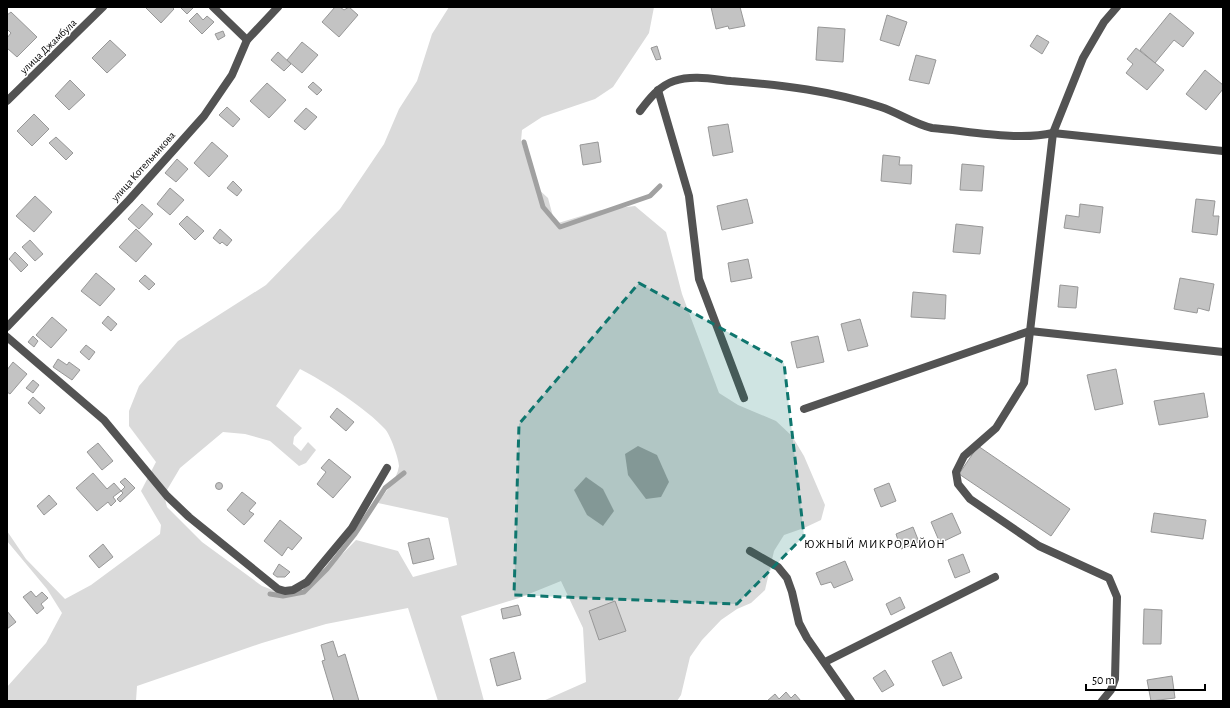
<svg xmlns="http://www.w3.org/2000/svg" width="1230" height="708" font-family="'Alegreya Sans',sans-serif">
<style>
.green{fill:#dadada;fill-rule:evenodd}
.water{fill:#a1a1a1}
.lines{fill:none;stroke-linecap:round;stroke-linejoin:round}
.stream{stroke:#a1a1a1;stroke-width:5}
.building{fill:#c3c3c3;stroke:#979797}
.street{stroke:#535353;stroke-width:8}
.marked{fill:#0f766e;fill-opacity:0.2;stroke:#0f766e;stroke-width:3;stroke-dasharray:8 5;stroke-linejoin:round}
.labels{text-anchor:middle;stroke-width:3;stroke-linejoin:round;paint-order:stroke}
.street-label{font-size:11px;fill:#000;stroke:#fff}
.neighbourhood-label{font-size:12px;letter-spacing:1px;fill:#000;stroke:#fff}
</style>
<rect width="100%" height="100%" fill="#fff"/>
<path class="green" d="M 449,7 L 654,7 L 649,33 L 613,87 L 595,99 L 542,117 L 522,130 L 521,141 L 537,188 L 548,198 L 555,224 L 601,210 L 635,206 L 666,232 L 682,294 L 719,393 L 738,405 L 776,421 L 792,436 L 804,456 L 825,505 L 821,520 L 804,528 L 784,535 L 774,551 L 765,590 L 751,603 L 737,609 L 721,620 L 702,640 L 690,657 L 681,695 L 677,701 L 543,701 L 586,682 L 583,628 L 561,581 L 519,598 L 461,616 L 484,701 L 438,701 L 408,608 L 326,624 L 262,643 L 137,686 L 136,701 L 7,701 L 7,687 L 46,643 L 62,613 L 47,589 L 7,541 L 7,531 L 26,559 L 65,599 L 91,585 L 160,534 L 161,525 L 141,491 L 156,462 L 129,426 L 129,411 L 139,386 L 178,341 L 266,285 L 340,209 L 384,144 L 399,109 L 417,81 L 432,34 ZM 300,369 C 324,381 367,409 385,429 C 390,434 399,459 399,466 C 397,480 385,492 378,503 L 448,518 L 457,565 L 413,577 L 398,551 L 356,540 L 305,593 L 281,593 L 262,586 L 202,542 L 167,507 L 164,495 L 180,468 L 223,432 L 245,434 L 270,441 L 299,466 L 306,463 L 316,450 L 308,442 L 301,451 L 293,444 L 294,437 L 302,428 L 276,406 Z"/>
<g class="water">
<polygon points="638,446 657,455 669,482 661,497 646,499 628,475 625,454"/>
<polygon points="586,477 603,489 614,511 603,526 587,515 574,490"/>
</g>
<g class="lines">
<g class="stream">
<polyline points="524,142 543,207 560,227 650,196 660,186"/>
<polyline points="270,594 283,596 304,592 327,569 355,534 385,488 404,473"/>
</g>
</g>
<g class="building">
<polygon points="145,7 172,7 174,9 161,23"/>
<polygon points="180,7 194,7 187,14"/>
<polygon points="335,7 340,7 344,10 349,7 358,15 339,37 322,22"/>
<polygon points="711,7 740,7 745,26 729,29 728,26 716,29"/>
<polygon points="11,12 37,37 17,57 7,48 7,38 11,33 7,29 7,15"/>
<polygon points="197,13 203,20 207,16 214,22 202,34 189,21"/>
<polygon points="1170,13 1194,33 1183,47 1174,40 1155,63 1140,50"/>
<polygon points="887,15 907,22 899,46 880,40"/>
<polygon points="818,27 845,29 843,62 816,60"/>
<polygon points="223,31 225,36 218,40 215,34"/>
<polygon points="1037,35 1049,42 1042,54 1030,46"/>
<polygon points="110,40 126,55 107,73 92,58"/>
<polygon points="302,42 318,55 302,73 287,60"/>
<polygon points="657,46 661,59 656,60 651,48"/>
<polygon points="1136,48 1164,70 1147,90 1126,73 1133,64 1127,59"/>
<polygon points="278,52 291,64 284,71 271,60"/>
<polygon points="916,55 936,60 929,84 909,80"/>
<polygon points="1205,70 1223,85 1223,89 1206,110 1186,94"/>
<polygon points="70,80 85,95 69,110 55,96"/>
<polygon points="313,82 322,90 317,95 308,87"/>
<polygon points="267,83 286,100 269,118 250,101"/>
<polygon points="227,107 240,119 233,127 219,115"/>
<polygon points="306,108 317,117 305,130 294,121"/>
<polygon points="34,114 49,129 32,146 17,131"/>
<polygon points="728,124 733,152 713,156 708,127"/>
<polygon points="56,137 73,153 66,160 49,143"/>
<polygon points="212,142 228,156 209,177 194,163"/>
<polygon points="598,142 601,162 583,165 580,145"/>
<polygon points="883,155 900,157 899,165 912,165 911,184 881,181"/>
<polygon points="177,159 188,169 176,182 165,173"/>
<polygon points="962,164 984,166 982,191 960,190"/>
<polygon points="233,181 242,190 237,196 227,188"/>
<polygon points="170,188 184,200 170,215 157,204"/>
<polygon points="35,196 52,212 34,232 16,216"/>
<polygon points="747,199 753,223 722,230 717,206"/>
<polygon points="1196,199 1215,201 1213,216 1219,216 1217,235 1192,232"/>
<polygon points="142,204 153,214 139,229 128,219"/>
<polygon points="1080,204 1103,207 1100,233 1064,228 1066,215 1079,217"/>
<polygon points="187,216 204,231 195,240 179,224"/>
<polygon points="956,224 983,227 980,254 953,252"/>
<polygon points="136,229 152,244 136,262 119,247"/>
<polygon points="220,229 232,240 227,246 222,242 220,244 213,238"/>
<polygon points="30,240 43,254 35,261 22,247"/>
<polygon points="15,252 28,265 21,272 9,259"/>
<polygon points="748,259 752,278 731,282 728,263"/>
<polygon points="96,273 115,289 100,306 81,291"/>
<polygon points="145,275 155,284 149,290 139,281"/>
<polygon points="1180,278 1214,284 1209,311 1198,308 1197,313 1174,309"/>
<polygon points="1060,285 1078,287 1076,308 1058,307"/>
<polygon points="913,292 946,295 945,319 911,317"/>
<polygon points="108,316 117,324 111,331 102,323"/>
<polygon points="52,317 67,330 51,348 36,335"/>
<polygon points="860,319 868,346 848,351 841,324"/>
<polygon points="33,336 38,341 34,347 28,342"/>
<polygon points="818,336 824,362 797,368 791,342"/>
<polygon points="86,345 95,352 89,360 80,352"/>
<polygon points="58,359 67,365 69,362 80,370 72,380 53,367"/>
<polygon points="13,362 27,374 10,394 7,392 7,370"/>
<polygon points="1116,369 1123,404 1095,410 1087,375"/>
<polygon points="33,380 39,385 33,393 26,388"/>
<polygon points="1204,393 1208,417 1159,425 1154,401"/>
<polygon points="33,397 45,408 40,414 28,403"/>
<polygon points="337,408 354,422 346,431 330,417"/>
<polygon points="98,443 113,461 102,470 87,452"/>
<polygon points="978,446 1070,509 1051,536 959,474"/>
<polygon points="329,459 351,477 333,498 317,484 326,472 321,468"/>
<polygon points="93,473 107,489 114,483 121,491 113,497 116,501 111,506 108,502 97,511 76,488"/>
<polygon points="125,478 135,488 120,502 117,499 123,493 121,491 125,487 120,482"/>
<circle cx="219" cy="486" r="3.5"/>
<polygon points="889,483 896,501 881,507 874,489"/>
<polygon points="242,492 256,503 249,511 254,514 244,525 227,510"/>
<polygon points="49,495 57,504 44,515 37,506"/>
<polygon points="952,513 961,533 940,543 931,522"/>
<polygon points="1154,513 1206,520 1203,539 1151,532"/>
<polygon points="280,520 302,538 292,550 288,547 282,556 264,541"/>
<polygon points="913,527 919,542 901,549 896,534"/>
<polygon points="429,538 434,559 413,564 408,543"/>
<polygon points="103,544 113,557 99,568 89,556"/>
<polygon points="963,554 970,572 955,578 948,560"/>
<polygon points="845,561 853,580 834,588 831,582 821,585 816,573"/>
<polygon points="279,564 290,572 285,577 277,577 273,574"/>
<polygon points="31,591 36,597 42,592 48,598 41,604 44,608 37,614 23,597"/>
<polygon points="900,597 905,608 891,615 886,604"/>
<polygon points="615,601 626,631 599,640 589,611"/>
<polygon points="518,605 521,615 503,619 501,609"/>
<polygon points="1144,609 1162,610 1161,644 1143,644"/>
<polygon points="7,611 16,622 7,629"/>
<polygon points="333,641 338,657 345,654 359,701 334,701 322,661 325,660 321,645"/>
<polygon points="514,652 521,679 497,686 490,659"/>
<polygon points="951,652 962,678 943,686 932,661"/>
<polygon points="885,670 894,685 882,692 873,678"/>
<polygon points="1172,676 1175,698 1151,701 1147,680"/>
<polygon points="786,692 791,698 795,694 801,701 767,701 775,694 779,699"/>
</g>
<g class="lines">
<g class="street">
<polyline points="213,7 247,40"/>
<polyline points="658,90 689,196 699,279 744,398"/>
<polyline points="7,101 103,7"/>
<path d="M 640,111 C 649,99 659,86 674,81 C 692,75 712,79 731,81 C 783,85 832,91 881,107 C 899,113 914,124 932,128 C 969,131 1018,141 1053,133 L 1223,151"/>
<polyline points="7,327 129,200 204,116 232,75 247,40 278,7"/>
<polyline points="7,337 104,420 167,496 189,517 278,589 285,591 293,590 307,582 352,528 387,468"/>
<polyline points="804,409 1030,331 1223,352"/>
<polyline points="750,551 778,567 787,578 792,592 799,623 807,638 851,701"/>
<polyline points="825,662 995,577"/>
<polyline points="1102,701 1111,690 1115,679 1117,597 1109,578 1039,546 970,499 958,484 956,472 964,456 996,428 1024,383 1053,133 1083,58 1104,22 1117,7"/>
</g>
</g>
<path class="marked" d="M 639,283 L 784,363 L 804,536 L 737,604 L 514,595 L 519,424 Z"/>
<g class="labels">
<g class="street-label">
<text transform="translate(48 46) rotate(-44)" y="4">улица Джамбула</text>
<text transform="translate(143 166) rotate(-48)" y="4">улица Котельникова</text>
</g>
<g class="neighbourhood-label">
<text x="875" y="548">ЮЖНЫЙ МИКРОРАЙОН</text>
</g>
</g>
<rect width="1230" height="708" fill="none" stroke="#000000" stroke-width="16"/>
<path d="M1086 684v6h119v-6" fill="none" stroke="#000000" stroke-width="2"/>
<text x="1092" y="684" font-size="12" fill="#000000" stroke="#ffffff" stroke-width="3" paint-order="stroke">50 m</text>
</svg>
